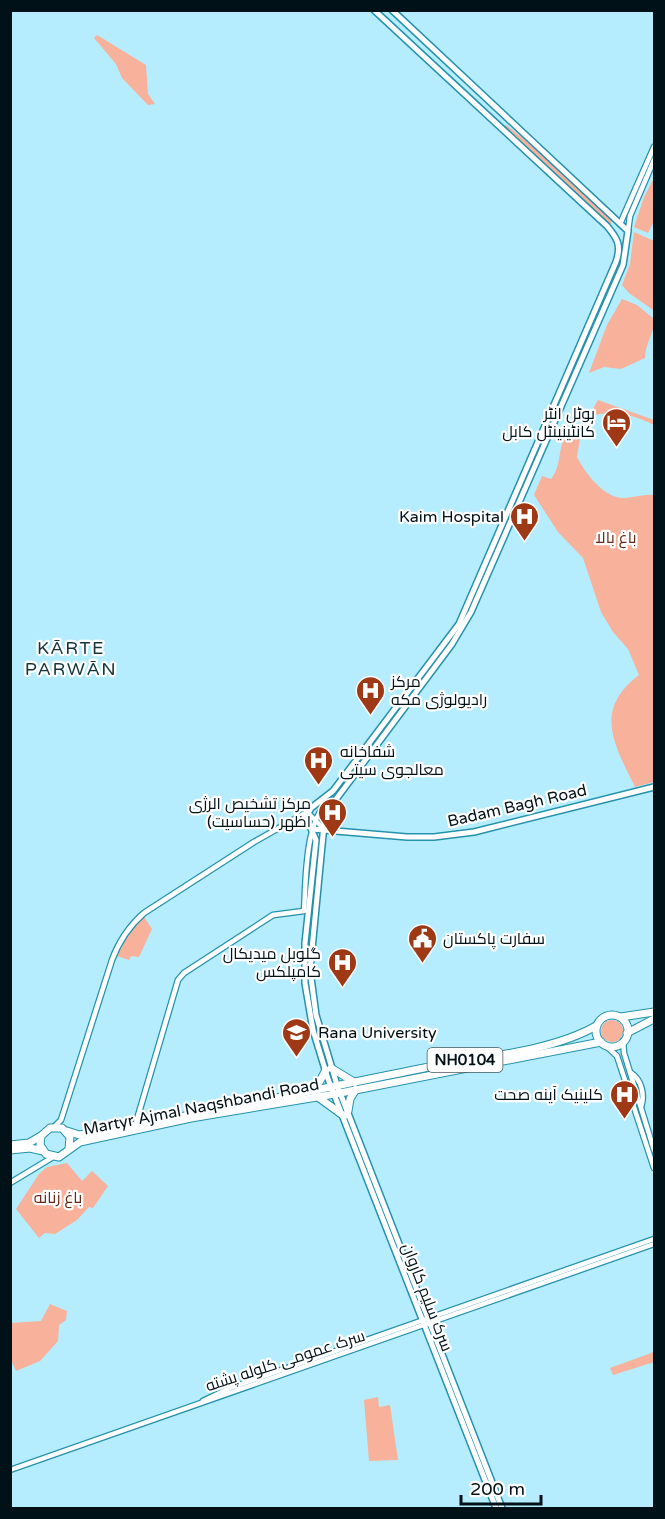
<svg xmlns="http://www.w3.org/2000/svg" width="665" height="1519" font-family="'Varela Round',Cairo,sans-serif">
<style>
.green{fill:#f8b19a}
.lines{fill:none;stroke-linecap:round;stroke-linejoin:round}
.secondary-casing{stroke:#2492ac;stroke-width:7}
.primary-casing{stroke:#2492ac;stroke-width:8}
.highway-casing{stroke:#2492ac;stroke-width:9}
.secondary{stroke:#fff;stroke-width:4.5}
.primary{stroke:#fff;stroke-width:5}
.highway{stroke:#fff;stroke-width:7}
.labels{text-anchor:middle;stroke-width:4.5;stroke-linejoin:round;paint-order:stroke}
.shield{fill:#fff;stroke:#4c585d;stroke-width:1.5}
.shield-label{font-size:15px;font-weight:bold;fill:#001117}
.poi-label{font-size:16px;fill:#001117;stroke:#fff;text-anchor:end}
.park-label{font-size:16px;fill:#682a15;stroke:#fff}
.street-label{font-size:16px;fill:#001117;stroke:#fff}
.neighbourhood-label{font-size:18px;letter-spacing:1.5px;fill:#14343c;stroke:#fff}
</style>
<rect width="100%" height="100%" fill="#b5edfe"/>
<g class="green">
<polygon points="97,35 146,65 148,94 155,104 148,105 122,78 116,64 94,38"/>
<polygon points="506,125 532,145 612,219 611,224 607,225 503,127"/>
<polygon points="654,178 654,221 648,233 634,227 644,197"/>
<polygon points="634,232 654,241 653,310 629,293 622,285 630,264"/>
<path d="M 622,299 L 637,305 L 654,319 C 655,333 645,343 645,358 L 621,369 L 604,367 L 589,373 L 607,325 Z"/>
<path d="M 598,400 L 654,420 L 654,425 C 632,414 614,410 589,416 Z"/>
<path d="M 583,421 L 585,427 L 580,438 L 577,457 C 585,473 605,500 626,498 C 636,497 644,494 654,495 L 654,782 L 635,787 C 614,744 593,710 639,675 L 628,649 L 613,632 L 601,612 L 583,558 L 558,532 L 534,495 L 542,476 L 551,479 C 562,465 557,452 565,438 C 569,431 579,429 583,421 Z"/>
<polygon points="144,917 152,929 139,957 131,956 129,960 117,956 132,927"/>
<circle cx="612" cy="1031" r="11"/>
<polygon points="67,1163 82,1181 92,1171 108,1186 93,1208 89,1207 77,1220 55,1234 45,1233 39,1238 16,1209 39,1174 47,1167"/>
<polygon points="50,1304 67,1311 66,1320 59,1325 58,1341 40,1361 16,1371 11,1360 11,1323 41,1321"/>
<polygon points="654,1352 654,1362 613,1375 610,1368"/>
<polygon points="378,1397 379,1407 390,1405 398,1460 369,1461 364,1400"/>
</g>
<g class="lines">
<defs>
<g id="secondary">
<polyline points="620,224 654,147"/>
<polyline points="628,231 630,216 654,160"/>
<polyline points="623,1041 624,1053 654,1150"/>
<polyline points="605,1045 617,1056 654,1168"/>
<path d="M 631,1073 C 642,1080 645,1096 641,1107"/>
<path d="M 55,1126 L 61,1120 L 112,960 C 119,941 128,927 144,913 L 254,842 L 307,812 L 323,828"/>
<path d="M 135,1126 L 178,980 L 184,973 L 273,915 L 304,911 C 306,884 304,812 333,800"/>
<polyline points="10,1183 53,1157"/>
<polyline points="203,1401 230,1388 654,1239"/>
<polyline points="10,1470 654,1244"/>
</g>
<g id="primary">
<path d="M 374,10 L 607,226 C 617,238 622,245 616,262 L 459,624 L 333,791 L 311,808 L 306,817 L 316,840 L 305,943 L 305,983 L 313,1030 L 328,1079 L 496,1508"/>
<polyline points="392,10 628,231 623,265 471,612 452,644 325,814 310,970 316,1015 337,1085 502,1508"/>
<polyline points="312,829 407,837 434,837 474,832 654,787"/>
</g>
<g id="highway">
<circle cx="612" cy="1031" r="16"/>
<polyline points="621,1017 654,1012"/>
<polyline points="627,1033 654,1019"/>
<polyline points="331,1068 354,1082"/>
<polyline points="315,1090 326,1070"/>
<polyline points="318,1097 344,1116"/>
<polyline points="348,1111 350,1099 356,1089"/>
<path d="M 67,1131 L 79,1135 C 194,1116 309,1091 424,1068 C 476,1058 551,1052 596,1026"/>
<polyline points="10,1145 29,1143 41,1136"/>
<polyline points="69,1149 70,1137 62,1128 50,1128 41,1136 40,1145 46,1154 59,1157 80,1142 191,1118 335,1094 601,1042"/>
<polyline points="10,1150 30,1148 43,1151"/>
</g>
</defs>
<use href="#secondary" class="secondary-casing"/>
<use href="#primary" class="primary-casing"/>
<use href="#highway" class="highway-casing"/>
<use href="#secondary" class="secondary"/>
<use href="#primary" class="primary"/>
<use href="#highway" class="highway"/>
</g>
<defs>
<symbol id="hotel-pin" viewBox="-11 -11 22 30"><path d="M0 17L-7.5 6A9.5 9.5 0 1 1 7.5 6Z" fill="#9f3814" stroke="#fff"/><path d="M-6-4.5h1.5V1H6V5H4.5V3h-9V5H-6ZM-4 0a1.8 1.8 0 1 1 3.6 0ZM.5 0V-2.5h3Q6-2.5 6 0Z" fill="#fff"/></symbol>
<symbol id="hospital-pin" viewBox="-11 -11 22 30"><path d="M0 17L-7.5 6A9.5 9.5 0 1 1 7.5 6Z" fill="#9f3814" stroke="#fff"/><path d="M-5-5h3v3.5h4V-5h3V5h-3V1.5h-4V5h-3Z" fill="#fff"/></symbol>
<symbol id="civic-pin" viewBox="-11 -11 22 30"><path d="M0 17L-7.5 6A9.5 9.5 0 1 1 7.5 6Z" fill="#9f3814" stroke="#fff"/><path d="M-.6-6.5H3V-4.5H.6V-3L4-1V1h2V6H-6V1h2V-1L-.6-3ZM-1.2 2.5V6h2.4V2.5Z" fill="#fff"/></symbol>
<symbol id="university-pin" viewBox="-11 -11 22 30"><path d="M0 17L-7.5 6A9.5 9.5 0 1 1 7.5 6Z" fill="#9f3814" stroke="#fff"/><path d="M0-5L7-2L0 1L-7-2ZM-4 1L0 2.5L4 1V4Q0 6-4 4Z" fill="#fff"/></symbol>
</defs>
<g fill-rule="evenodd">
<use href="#hotel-pin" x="600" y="406" width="33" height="45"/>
<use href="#hospital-pin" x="508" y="500" width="33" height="45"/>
<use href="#hospital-pin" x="354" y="674" width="33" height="45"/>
<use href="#hospital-pin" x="302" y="744" width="33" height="45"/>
<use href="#hospital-pin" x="316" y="796" width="33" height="45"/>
<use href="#civic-pin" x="406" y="922" width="33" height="45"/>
<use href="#hospital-pin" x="326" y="946" width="33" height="45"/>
<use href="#university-pin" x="280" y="1016" width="33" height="45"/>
<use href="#hospital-pin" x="608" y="1078" width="33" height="45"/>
</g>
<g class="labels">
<rect class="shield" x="427.5" y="1048" width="75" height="24" rx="4.5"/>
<g class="shield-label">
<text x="465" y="1065">NH0104</text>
</g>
<g class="poi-label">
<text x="595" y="419">ہوٹل انٹر<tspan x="595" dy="18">کانٹینینٹل کابل</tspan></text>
<text x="504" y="522">Kaim Hospital</text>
<text x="391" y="687" text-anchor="start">مرکز<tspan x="391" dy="18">رادیولوژی مکه</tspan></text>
<text x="340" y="757" text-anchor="start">شفاخانه<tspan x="340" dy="18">معالجوی سیتی</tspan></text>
<text x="311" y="809">مرکز تشخیص الرژی<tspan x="311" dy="18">(حساسیت) اظهر</tspan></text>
<text x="443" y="944" text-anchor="start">سفارت پاکستان</text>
<text x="321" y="959">گلوبل میدیکال<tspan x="321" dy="18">کامپلکس</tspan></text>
<text x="318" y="1038" text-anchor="start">Rana University</text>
<text x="603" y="1100">کلینیک آینه صحت</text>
</g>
<g class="park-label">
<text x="616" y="543">باغ بالا</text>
<text x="58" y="1203">باغ زنانه</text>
</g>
<g class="street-label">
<text transform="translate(517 805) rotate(-13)" y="6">Badam Bagh Road</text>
<text transform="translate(201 1106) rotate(-11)" y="6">Martyr Ajmal Naqshbandi Road</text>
<text transform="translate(428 1297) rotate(69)" y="6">سرک سلیم کاروان</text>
<text transform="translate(285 1360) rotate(-18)" y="6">سرک عمومی کلوله پشته</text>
</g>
<g class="neighbourhood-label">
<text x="71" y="654">KĀRTE<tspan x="71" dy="21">PARWĀN</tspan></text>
</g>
</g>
<rect width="665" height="1519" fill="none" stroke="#001117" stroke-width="24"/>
<path d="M461 1495v9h80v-9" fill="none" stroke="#001117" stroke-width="3"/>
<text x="470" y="1495" font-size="18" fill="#001117" stroke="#ffffff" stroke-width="4.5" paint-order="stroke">200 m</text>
</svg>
